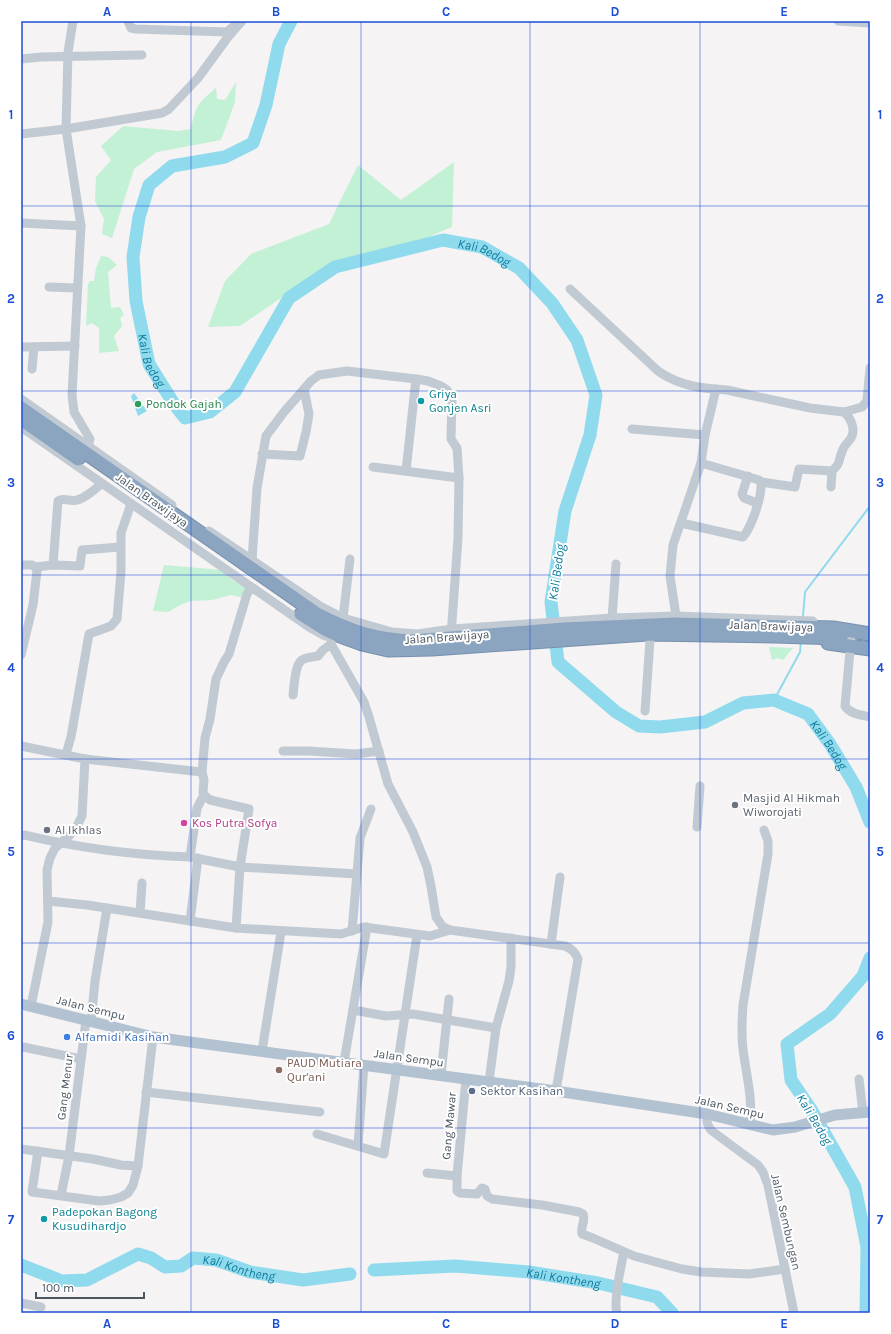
<svg xmlns="http://www.w3.org/2000/svg" width="891" height="1334" font-family="Karla,sans-serif">
<style>
.green{fill:#c3f1d5}
.water{fill:#90daee}
.lines{fill:none;stroke-linecap:round;stroke-linejoin:round}
.stream{stroke:#90daee;stroke-width:2}
.river{stroke:#90daee;stroke-width:13}
.highway-casing{stroke:#7690ad;stroke-width:15}
.minor{stroke:#c1cad2;stroke-width:9}
.major{stroke:#b3c2d1;stroke-width:11}
.highway{stroke:#8ba5c1;stroke-width:13}
.grid{fill:none;stroke:#1d4ed8;stroke-width:1;stroke-opacity:0.55}
.culture-dot{fill:#0f9aa8;stroke:#fff;stroke-width:1.5}
.leisure-dot{fill:#2e9e5b;stroke:#fff;stroke-width:1.5}
.worship-dot{fill:#6b7280;stroke:#fff;stroke-width:1.5}
.hotel-dot{fill:#d1479c;stroke:#fff;stroke-width:1.5}
.shop-dot{fill:#3f7fe0;stroke:#fff;stroke-width:1.5}
.education-dot{fill:#8d6e63;stroke:#fff;stroke-width:1.5}
.service-dot{fill:#5c6f8a;stroke:#fff;stroke-width:1.5}
.labels{text-anchor:middle;stroke-width:4;stroke-linejoin:round;paint-order:stroke}
.culture-label{font-size:12px;fill:#0d838f;stroke:#fff;text-anchor:start}
.leisure-label{font-size:12px;fill:#27864d;stroke:#fff;text-anchor:start}
.street-label{font-size:12px;fill:#4a5661;stroke:#fff}
.worship-label{font-size:12px;fill:#5b616d;stroke:#fff;text-anchor:start}
.hotel-label{font-size:12px;fill:#b23c85;stroke:#fff;text-anchor:start}
.shop-label{font-size:12px;fill:#366cbe;stroke:#fff;text-anchor:start}
.education-label{font-size:12px;fill:#785e54;stroke:#fff;text-anchor:start}
.service-label{font-size:12px;fill:#4e5e75;stroke:#fff;text-anchor:start}
.water-label{font-size:13px;font-style:italic;fill:#0c7c9b;stroke:#fff}
.neatline{fill:none;stroke:#1d4ed8;stroke-width:1.5}
.grid-label{font-size:13px;text-anchor:middle;font-weight:bold;fill:#1d4ed8}
</style>
<rect width="100%" height="100%" fill="#f5f3f3"/>
<g class="green">
<path d="M 236,82 L 235,102 L 221,140 L 157,152 L 134,169 L 112,238 L 102,234 L 104,219 L 95,201 L 96,177 L 111,160 L 101,146 L 123,126 L 178,131 L 191,129 C 196,105 197,104 216,88 L 217,99 L 225,100 Z"/>
<polygon points="454,162 452,227 426,238 332,263 240,326 208,327 225,281 251,254 329,224 358,165 401,200"/>
<polygon points="101,256 108,257 117,265 108,272 111,308 120,307 124,315 120,318 122,326 114,336 119,351 99,353 99,328 92,323 86,326 88,284 90,281 94,281 96,268"/>
<polygon points="164,565 222,570 232,580 246,588 244,598 231,595 212,600 191,601 180,605 168,612 153,611"/>
<polygon points="769,647 793,648 783,660 777,658 772,660"/>
</g>
<polygon class="water" points="134,393 147,411 138,416 131,396"/>
<g class="lines">
<g class="stream">
<polyline points="803,616 805,592 870,506"/>
<polyline points="774,700 800,652 801,641"/>
</g>
<g class="river">
<path id="s1" d="M 291,21 L 279,44 L 266,105 L 253,143 L 225,157 L 172,166 L 149,185 L 139,217 L 133,257 L 136,301 L 149,364 L 174,404 L 185,418 L 210,412 L 235,392 L 289,298 L 335,267 L 443,240 L 482,247 L 519,268 L 552,303 L 577,340 L 596,395 L 590,435 L 565,511 L 551,602 L 558,662 L 616,712 L 639,726 L 660,727 L 705,722 L 743,703 L 774,700 L 808,714 L 830,744 L 856,787 L 870,822"/>
<path id="s2" d="M 21,1265 L 62,1281 L 87,1280 L 138,1254 L 151,1258 L 165,1267 L 181,1266 L 193,1258 L 216,1260 L 250,1272 L 303,1280 L 350,1274"/>
<path id="s3" d="M 374,1270 L 455,1266 L 529,1272 L 598,1283 L 657,1297 L 672,1313"/>
<polyline points="866,1313 867,1247 855,1187 812,1111 791,1080 787,1044 830,1014 863,976 870,958"/>
</g>
<defs>
<g id="highway">
<path d="M 21,408 L 317,614 C 350,631 374,639 412,641 L 564,629 L 675,624 L 833,628 L 870,634"/>
<polyline points="21,419 78,459"/>
<polyline points="301,614 325,629 340,636 362,644 388,650 432,649 647,634 776,636 841,638"/>
<polyline points="828,643 870,649"/>
</g>
</defs>
<use href="#highway" class="highway-casing"/>
<g class="minor">
<polyline points="73,21 68,52 66,129 81,226 72,395 74,412 90,439 88,446"/>
<polyline points="128,21 131,28 136,29 227,32 234,26"/>
<polyline points="838,21 870,23"/>
<polyline points="21,59 41,57 142,55"/>
<polyline points="21,134 66,129 162,113 169,109 198,78 228,37 242,21"/>
<polyline points="21,223 81,226"/>
<polyline points="49,287 77,288"/>
<path d="M 570,289 L 658,371 C 675,383 695,388 716,389"/>
<polyline points="21,347 75,346"/>
<polyline points="32,369 34,347"/>
<polyline points="21,399 172,505"/>
<polyline points="21,427 309,627 325,636"/>
<polyline points="632,429 705,435"/>
<polyline points="262,454 300,456 306,432 309,414 304,389"/>
<path d="M 701,463 L 759,480 L 761,482 L 795,487 L 799,469 L 832,471 C 841,463 838,461 842,452 C 843,446 848,443 851,438 C 856,430 851,418 844,412"/>
<polyline points="373,467 459,478"/>
<polyline points="406,471 416,379"/>
<polyline points="748,476 742,494 744,498 757,503"/>
<polyline points="831,487 832,471"/>
<path d="M 681,523 L 743,537 C 752,526 762,497 761,482"/>
<polyline points="209,531 320,606 343,618 392,632 417,634 452,629 612,618 676,616 813,621"/>
<polyline points="252,560 257,488 266,436 284,412 311,381 319,375 347,371 416,379 428,381 441,386 447,390 452,397 451,439 457,448 459,478 458,538 451,636"/>
<polyline points="21,565 32,565 35,567 37,571 33,605 21,655"/>
<path d="M 53,565 L 58,501 C 63,497 70,502 77,500 C 83,499 98,488 101,483"/>
<polyline points="35,567 53,565 80,566 82,550 120,547"/>
<polyline points="251,588 247,594 229,654 224,662 216,679 210,719 205,738 202,772 204,780 203,792 204,795 210,800 249,809 240,867 236,928 341,934 364,927 430,936 450,930"/>
<polyline points="676,616 670,576 673,545 701,463 705,435 716,389 727,390 810,408 844,412 862,407 867,401 870,368"/>
<polyline points="343,618 350,559"/>
<polyline points="612,618 616,564"/>
<path d="M 331,639 L 331,644 L 364,702 L 369,717 L 388,784 L 413,832 L 427,867 L 431,886 L 436,917 L 443,927 L 450,930 L 565,946 C 572,949 575,952 578,959 L 556,1091"/>
<path d="M 851,640 L 845,706 C 850,714 861,715 870,717"/>
<path d="M 293,695 C 294,687 295,664 302,660 C 306,657 313,657 318,656 L 323,650 L 331,644"/>
<polyline points="645,711 650,640"/>
<polyline points="21,746 85,759 82,816 77,826 70,835 55,848 50,858 47,870 48,922 31,1006"/>
<polyline points="283,751 309,751 356,754 379,751"/>
<polyline points="66,754 71,737 89,634 111,626 117,619 121,572 121,533 131,504"/>
<polyline points="85,759 202,772"/>
<polyline points="204,795 197,808 190,857 240,867 357,874"/>
<polyline points="697,827 700,786"/>
<path d="M 21,836 L 25,835 C 79,848 135,855 190,857"/>
<polyline points="48,901 87,905 236,928"/>
<polyline points="140,913 142,883"/>
<polyline points="190,921 198,858"/>
<polyline points="352,931 360,838 371,809"/>
<polyline points="551,944 560,877"/>
<polyline points="353,1010 386,1016 413,1014 496,1028"/>
<polyline points="91,1022 95,981 107,908"/>
<polyline points="23,1047 81,1059"/>
<polyline points="262,1051 281,932"/>
<polyline points="344,1062 367,927"/>
<polyline points="441,1075 449,999"/>
<path d="M 466,1079 L 457,1176 L 457,1191 L 460,1193 L 477,1194 L 482,1188 L 485,1189 L 487,1196 L 492,1199 L 542,1205 L 579,1212 L 583,1214 C 586,1221 580,1227 582,1234 L 593,1238 L 634,1256 L 682,1269 L 701,1272 L 749,1274 L 785,1269"/>
<polyline points="859,1079 863,1113"/>
<polyline points="489,1082 496,1028 509,981 511,967 511,938"/>
<polyline points="146,1092 320,1112"/>
<path d="M 707,1114 C 706,1121 707,1126 712,1131 L 758,1165 L 763,1172 L 768,1185 L 794,1313"/>
<path d="M 750,1124 C 753,1098 746,1074 743,1049 C 741,1034 742,1020 743,1005 L 768,854 L 768,841 L 764,830"/>
<polyline points="317,1134 384,1154 417,935"/>
<polyline points="358,1145 364,1065"/>
<polyline points="21,1149 93,1159 121,1165 138,1166"/>
<polyline points="38,1151 32,1192 99,1201 110,1200 121,1197 128,1193 133,1185 138,1166 153,1037"/>
<polyline points="427,1173 457,1176"/>
<polyline points="61,1195 69,1156 86,1020"/>
<polyline points="21,1303 41,1307"/>
<path d="M 617,1313 C 613,1301 621,1266 624,1252"/>
</g>
<polyline class="major" points="21,1004 153,1037 556,1091 707,1114 773,1130 795,1127 835,1115 870,1112"/>
<use href="#highway" class="highway"/>
</g>
<path class="grid" d="M 191,21 L 191,1313M 361,21 L 361,1313M 530,21 L 530,1313M 700,21 L 700,1313M 21,206 L 870,206M 21,391 L 870,391M 21,575 L 870,575M 21,759 L 870,759M 21,943 L 870,943M 21,1128 L 870,1128"/>
<g class="culture-dot">
<circle cx="421" cy="401" r="4"/>
<circle cx="44" cy="1219" r="4"/>
</g>
<circle class="leisure-dot" cx="138" cy="404" r="4"/>
<g class="worship-dot">
<circle cx="735" cy="805" r="4"/>
<circle cx="47" cy="830" r="4"/>
</g>
<circle class="hotel-dot" cx="184" cy="823" r="4"/>
<circle class="shop-dot" cx="67" cy="1037" r="4"/>
<circle class="education-dot" cx="279" cy="1070" r="4"/>
<circle class="service-dot" cx="472" cy="1091" r="4"/>
<g class="labels">
<g class="culture-label">
<text x="429" y="398">Griya<tspan x="429" dy="14">Gonjen Asri</tspan></text>
<text x="52" y="1216">Padepokan Bagong<tspan x="52" dy="14">Kusudihardjo</tspan></text>
</g>
<g class="leisure-label">
<text x="146" y="408">Pondok Gajah</text>
</g>
<g class="street-label">
<text transform="translate(152 500) rotate(35)" y="4">Jalan Brawijaya</text>
<text transform="translate(771 626) rotate(2)" y="4">Jalan Brawijaya</text>
<text transform="translate(447 637) rotate(-4)" y="4">Jalan Brawijaya</text>
<text transform="translate(91 1008) rotate(14)" y="4">Jalan Sempu</text>
<text transform="translate(409 1058) rotate(8)" y="4">Jalan Sempu</text>
<text transform="translate(65 1087) rotate(-83)" y="4">Gang Menur</text>
<text transform="translate(730 1107) rotate(13)" y="4">Jalan Sempu</text>
<text transform="translate(449 1126) rotate(-85)" y="4">Gang Mawar</text>
<text transform="translate(786 1222) rotate(77)" y="4">Jalan Sembungan</text>
</g>
<g class="worship-label">
<text x="743" y="802">Masjid Al Hikmah<tspan x="743" dy="14">Wiworojati</tspan></text>
<text x="55" y="834">Al Ikhlas</text>
</g>
<g class="hotel-label">
<text x="192" y="827">Kos Putra Sofya</text>
</g>
<g class="shop-label">
<text x="75" y="1041">Alfamidi Kasihan</text>
</g>
<g class="education-label">
<text x="287" y="1067">PAUD Mutiara<tspan x="287" dy="14">Qur'ani</tspan></text>
</g>
<g class="service-label">
<text x="480" y="1095">Sektor Kasihan</text>
</g>
<g class="water-label">
<text dy="5" stroke="none"><textPath href="#s1" startOffset="867">Kali Bedog</textPath></text>
<text dy="5" stroke="none"><textPath href="#s1" startOffset="423">Kali Bedog</textPath></text>
<text transform="translate(556 572) rotate(-82)" y="5">Kali Bedog</text>
<text dy="5" stroke="none"><textPath href="#s1" startOffset="1647">Kali Bedog</textPath></text>
<text transform="translate(815 1119) rotate(59)" y="5">Kali Bedog</text>
<text dy="5" stroke="none"><textPath href="#s2" startOffset="234">Kali Kontheng</textPath></text>
<text dy="5" stroke="none"><textPath href="#s3" startOffset="190">Kali Kontheng</textPath></text>
</g>
</g>
<rect width="891" height="1334" fill="none" stroke="#ffffff" stroke-width="44"/>
<path d="M36 1292v6h108v-6" fill="none" stroke="#4a5661" stroke-width="2"/>
<text x="42" y="1292" font-size="12" fill="#4a5661" stroke="#ffffff" stroke-width="3" paint-order="stroke">100 m</text>
<rect x="22" y="22" width="847" height="1290" class="neatline"/>
<g class="grid-label">
<text x="107" y="16">A</text>
<text x="276" y="16">B</text>
<text x="446" y="16">C</text>
<text x="615" y="16">D</text>
<text x="784" y="16">E</text>
<text x="11" y="119">1</text>
<text x="880" y="119">1</text>
<text x="11" y="303">2</text>
<text x="880" y="303">2</text>
<text x="11" y="487">3</text>
<text x="880" y="487">3</text>
<text x="11" y="672">4</text>
<text x="880" y="672">4</text>
<text x="11" y="856">5</text>
<text x="880" y="856">5</text>
<text x="11" y="1040">6</text>
<text x="880" y="1040">6</text>
<text x="11" y="1224">7</text>
<text x="880" y="1224">7</text>
<text x="107" y="1328">A</text>
<text x="276" y="1328">B</text>
<text x="446" y="1328">C</text>
<text x="615" y="1328">D</text>
<text x="784" y="1328">E</text>
</g>
</svg>
